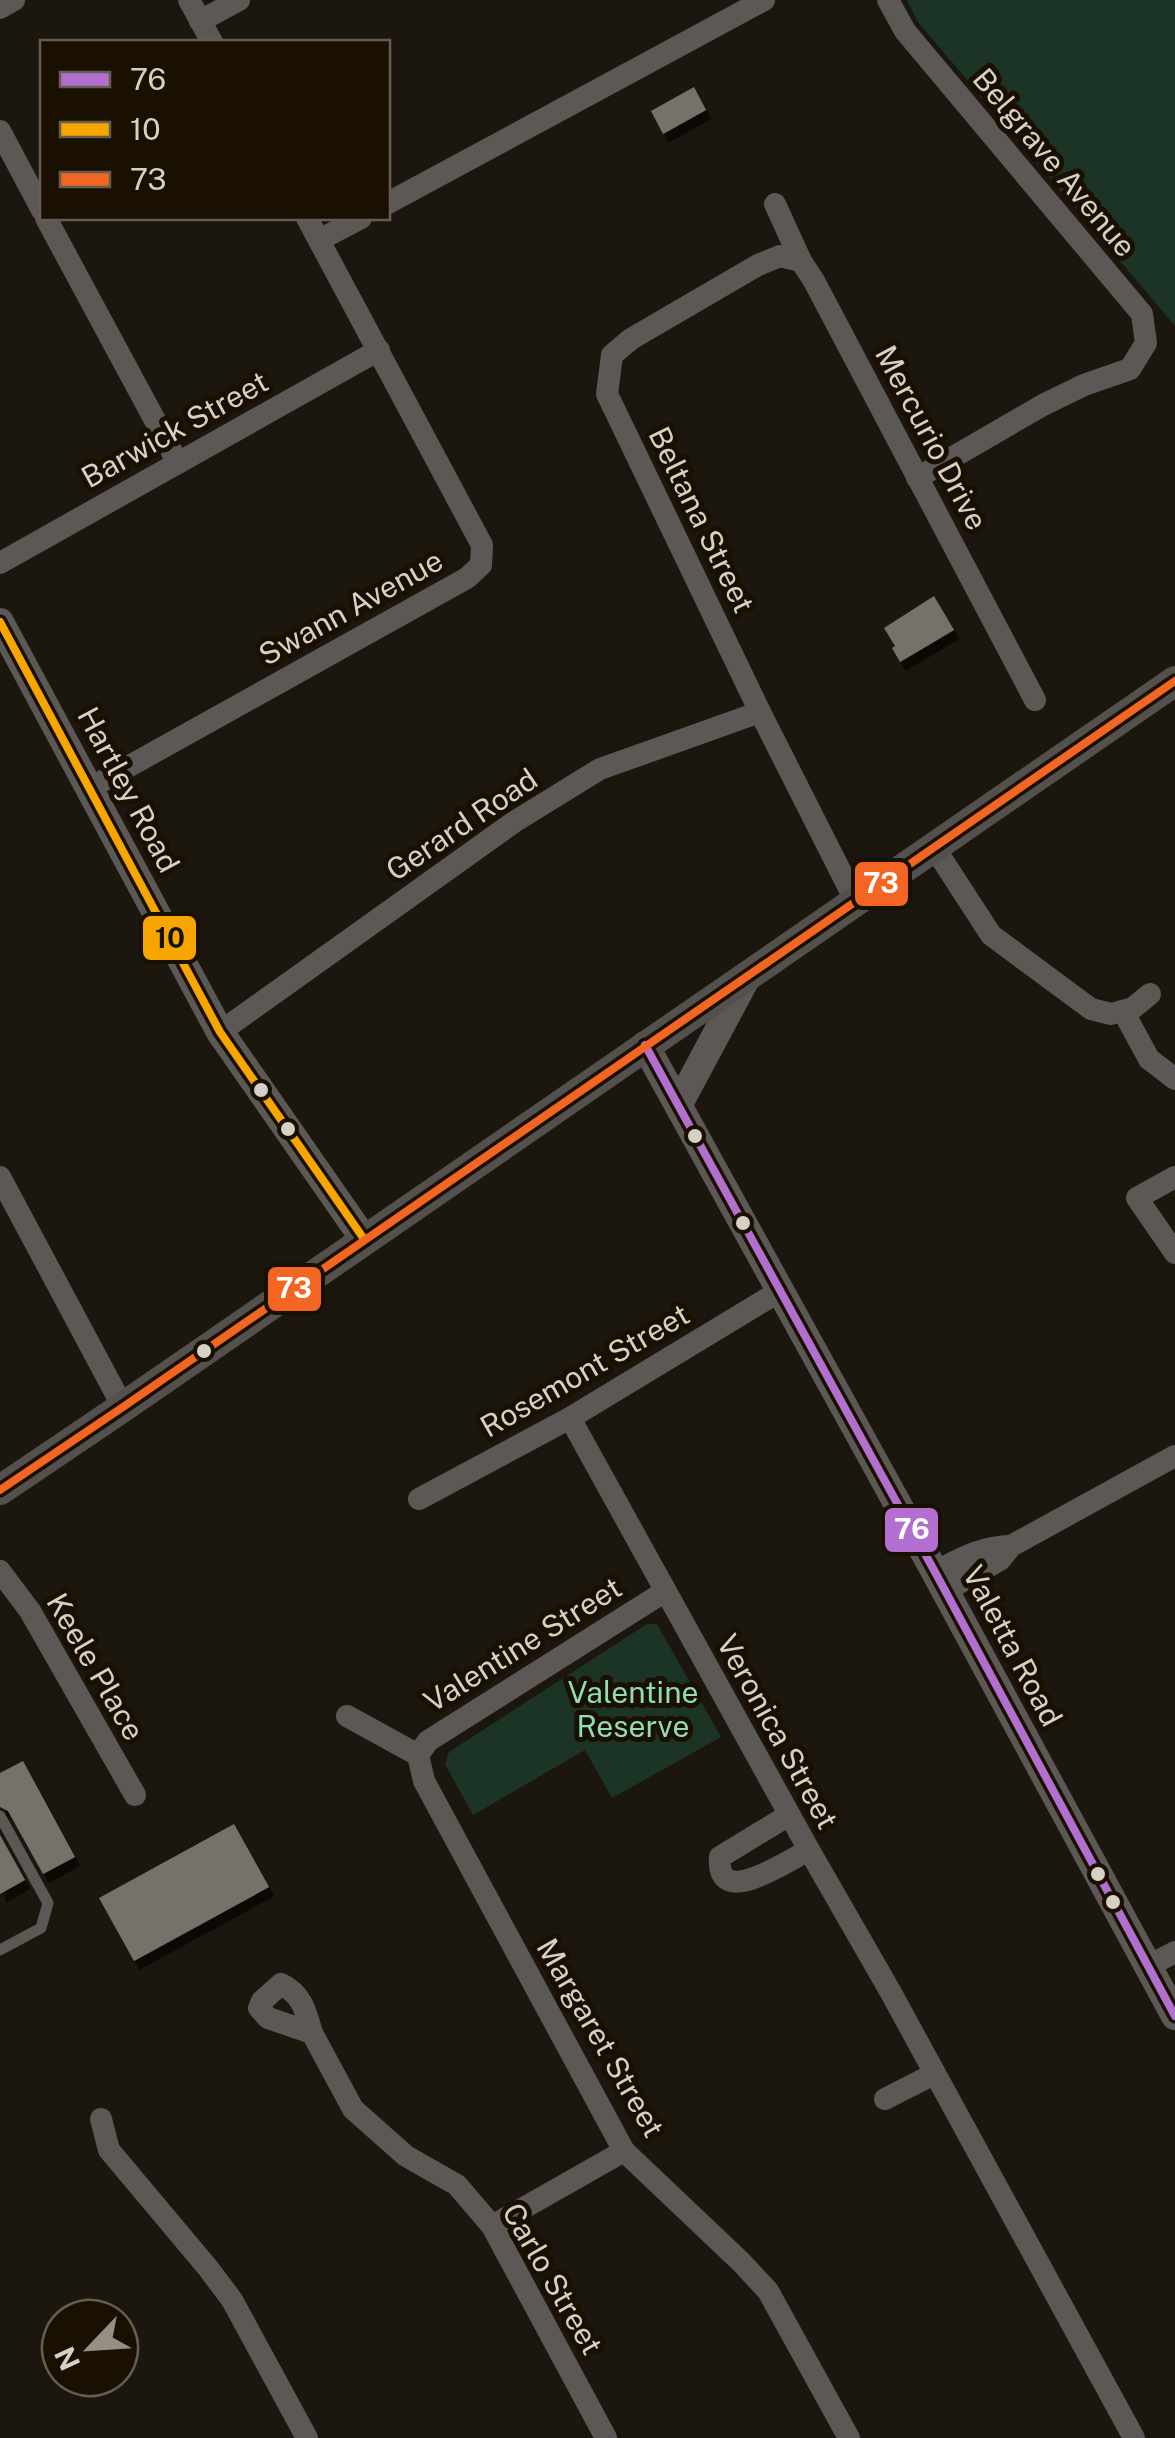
<svg xmlns="http://www.w3.org/2000/svg" width="1175" height="2438" font-family="'Public Sans',sans-serif">
<style>
.green{fill:#1b3426}
.building{fill:#76726a;filter:url(#shadow)}
.lines{fill:none;stroke-linecap:round;stroke-linejoin:round}
.service{stroke:#5c5856;stroke-width:11}
.minor{stroke:#5c5856;stroke-width:22}
.tertiary{stroke:#5c5856;stroke-width:28}
.secondary{stroke:#54504d;stroke-width:30}
.bus-1-casing{stroke:#191002;stroke-width:15}
.bus-2-casing{stroke:#191002;stroke-width:15}
.bus-3-casing{stroke:#191002;stroke-width:15}
.bus-1{stroke:#b36fd0;stroke-width:8}
.bus-2{stroke:#f7a600;stroke-width:8}
.bus-3{stroke:#f26522;stroke-width:8}
.bus-dot{fill:#d6d0c5;stroke:#191002;stroke-width:4}
.labels{text-anchor:middle;stroke-width:10;stroke-linejoin:round;paint-order:stroke}
.street-label{font-size:30px;fill:#d6d0c5;stroke:#191002}
.park-label{font-size:30px;fill:#8fdcb6;stroke:#191002}
.line-badge{stroke:#191002;stroke-width:4}
.badge-label{font-size:28px;text-anchor:middle;font-weight:bold;fill:#fff}
.pale-badge-label{font-size:28px;text-anchor:middle;font-weight:bold;fill:#111}
</style>
<defs>
<filter id="shadow"><feDropShadow dx="5.5" dy="9" stdDeviation="0" flood-color="#0009"/></filter>
</defs>
<rect width="100%" height="100%" fill="#1c170e"/>
<g class="green">
<polygon points="907,0 1175,0 1175,326 918,22"/>
<polygon points="647,1624 657,1624 721,1737 612,1798 585,1750 473,1815 445,1764 449,1752"/>
</g>
<g class="building">
<polygon points="694,87 706,110 663,134 651,111"/>
<polygon points="934,596 954,630 900,662 892,648 895,646 884,628"/>
<polygon points="23,1761 75,1857 43,1874 8,1811 0,1807 0,1773"/>
<polygon points="234,1824 269,1887 134,1961 99,1898"/>
<polygon points="0,1835 25,1880 0,1894"/>
</g>
<g class="lines">
<polyline class="service" points="0,1816 48,1903 41,1928 0,1950"/>
<g class="minor">
<polyline points="189,0 212,42"/>
<polyline points="888,0 905,31 1142,314 1146,343 1130,369 1084,385 1043,405 917,478"/>
<polyline points="0,8 14,0"/>
<polyline points="200,21 239,0"/>
<polyline points="0,131 42,210"/>
<polyline points="388,203 764,0"/>
<polyline points="775,204 801,261 814,281 1035,700"/>
<polyline points="46,218 178,463"/>
<polyline points="319,240 361,218"/>
<polyline points="801,261 780,256 758,265 631,339 612,355 607,394 760,712 856,902"/>
<polyline points="0,563 379,350"/>
<polyline points="90,788 467,578 481,565 482,545 307,218"/>
<polyline points="934,847 991,935 1091,1009 1111,1014 1133,1008 1150,994"/>
<polyline points="1123,1011 1149,1059 1175,1079"/>
<polyline points="220,1032 514,822 600,769 760,712"/>
<polyline points="0,1177 123,1407"/>
<polyline points="1175,1177 1137,1198 1175,1253"/>
<polyline points="570,1418 809,1850 890,1991 1134,2438"/>
<polyline points="419,1499 570,1418 780,1291"/>
<polyline points="0,1571 30,1611 135,1795"/>
<path d="M 935,1572 C 960,1559 982,1546 1011,1546"/>
<polyline points="945,1591 1000,1560 1011,1546 1175,1456"/>
<polyline points="347,1716 418,1755 424,1781 624,2151 741,2262 768,2291 849,2438"/>
<polyline points="418,1755 428,1741 664,1592"/>
<path d="M 789,1815 L 720,1857 C 715,1911 787,1861 809,1850"/>
<polyline points="1148,1966 1175,1952"/>
<path d="M 281,1984 C 302,1994 306,2012 312,2033 L 268,2018 L 259,2008 L 262,2001 Z"/>
<polyline points="312,2033 353,2109 406,2156 457,2185 492,2226 606,2438"/>
<polyline points="885,2099 934,2074"/>
<polyline points="101,2119 109,2150 208,2268 232,2300 307,2438"/>
<polyline points="492,2226 624,2151"/>
</g>
<g class="tertiary">
<polyline points="0,622 220,1032 364,1239"/>
<polyline points="645,1045 935,1572 1175,2016"/>
<polyline points="679,1104 748,975"/>
</g>
<polyline class="secondary" points="0,1490 123,1407 1175,681"/>
<defs>
<polyline id="bus-1" points="645,1045 935,1572 1175,2016"/>
<polyline id="bus-2" points="0,622 220,1032 364,1239"/>
<polyline id="bus-3" points="0,1490 123,1407 1175,681"/>
</defs>
<use href="#bus-1" class="bus-1-casing"/>
<use href="#bus-2" class="bus-2-casing"/>
<use href="#bus-3" class="bus-3-casing"/>
<use href="#bus-1" class="bus-1"/>
<use href="#bus-2" class="bus-2"/>
<use href="#bus-3" class="bus-3"/>
</g>
<g class="bus-dot">
<circle cx="261" cy="1090" r="9"/>
<circle cx="288" cy="1129" r="9"/>
<circle cx="695" cy="1136" r="9"/>
<circle cx="743" cy="1223" r="9"/>
<circle cx="204" cy="1351" r="9"/>
<circle cx="1098" cy="1874" r="9"/>
<circle cx="1113" cy="1902" r="9"/>
</g>
<g class="labels">
<g class="street-label">
<text transform="translate(1054 163) rotate(50)" y="10">Belgrave Avenue</text>
<text transform="translate(175 430) rotate(-29)" y="10">Barwick Street</text>
<text transform="translate(931 438) rotate(62)" y="10">Mercurio Drive</text>
<text transform="translate(701 520) rotate(64)" y="10">Beltana Street</text>
<text transform="translate(351 608) rotate(-29)" y="10">Swann Avenue</text>
<text transform="translate(128 790) rotate(62)" y="10">Hartley Road</text>
<text transform="translate(462 825) rotate(-34)" y="10">Gerard Road</text>
<text transform="translate(585 1371) rotate(-30)" y="10">Rosemont Street</text>
<text transform="translate(523 1645) rotate(-32)" y="10">Valentine Street</text>
<text transform="translate(1012 1646) rotate(62)" y="10">Valetta Road</text>
<text transform="translate(95 1667) rotate(60)" y="10">Keele Place</text>
<text transform="translate(777 1732) rotate(61)" y="10">Veronica Street</text>
<text transform="translate(600 2038) rotate(60)" y="10">Margaret Street</text>
<text transform="translate(552 2279) rotate(60)" y="10">Carlo Street</text>
</g>
<g class="park-label">
<text x="633" y="1703">Valentine<tspan x="633" dy="34">Reserve</tspan></text>
</g>
</g>
<g class="line-badge">
<rect x="853" y="860" width="57" height="48" rx="10" fill="#f26522"/>
<rect x="141" y="914" width="57" height="48" rx="10" fill="#f7a600"/>
<rect x="266" y="1265" width="57" height="48" rx="10" fill="#f26522"/>
<rect x="883" y="1506" width="57" height="48" rx="10" fill="#b36fd0"/>
</g>
<g class="badge-label">
<text x="881" y="893">73</text>
<text x="294" y="1298">73</text>
<text x="912" y="1539">76</text>
</g>
<g class="pale-badge-label">
<text x="170" y="948">10</text>
</g>
<rect x="40" y="40" width="350" height="180" fill="#191002" stroke="#655d50" stroke-width="2.5"/>
<rect x="60" y="72" width="50" height="15" fill="#b36fd0" stroke="#655d50" stroke-width="2.5"/>
<text x="130" y="90" font-size="30" fill="#d6d0c5">76</text>
<rect x="60" y="122" width="50" height="15" fill="#f7a600" stroke="#655d50" stroke-width="2.5"/>
<text x="130" y="140" font-size="30" fill="#d6d0c5">10</text>
<rect x="60" y="172" width="50" height="15" fill="#f26522" stroke="#655d50" stroke-width="2.5"/>
<text x="130" y="190" font-size="30" fill="#d6d0c5">73</text>
<g transform="translate(90 2348) rotate(245)"><circle r="48" fill="#191002" stroke="#655d50" stroke-width="2.5"/>
<path d="M0-8L18 38L0 25L-18 38Z" fill="#958f85"/>
<text y="-15" font-size="28" font-weight="bold" text-anchor="middle" fill="#d6d0c5">N</text>
</g>
</svg>
